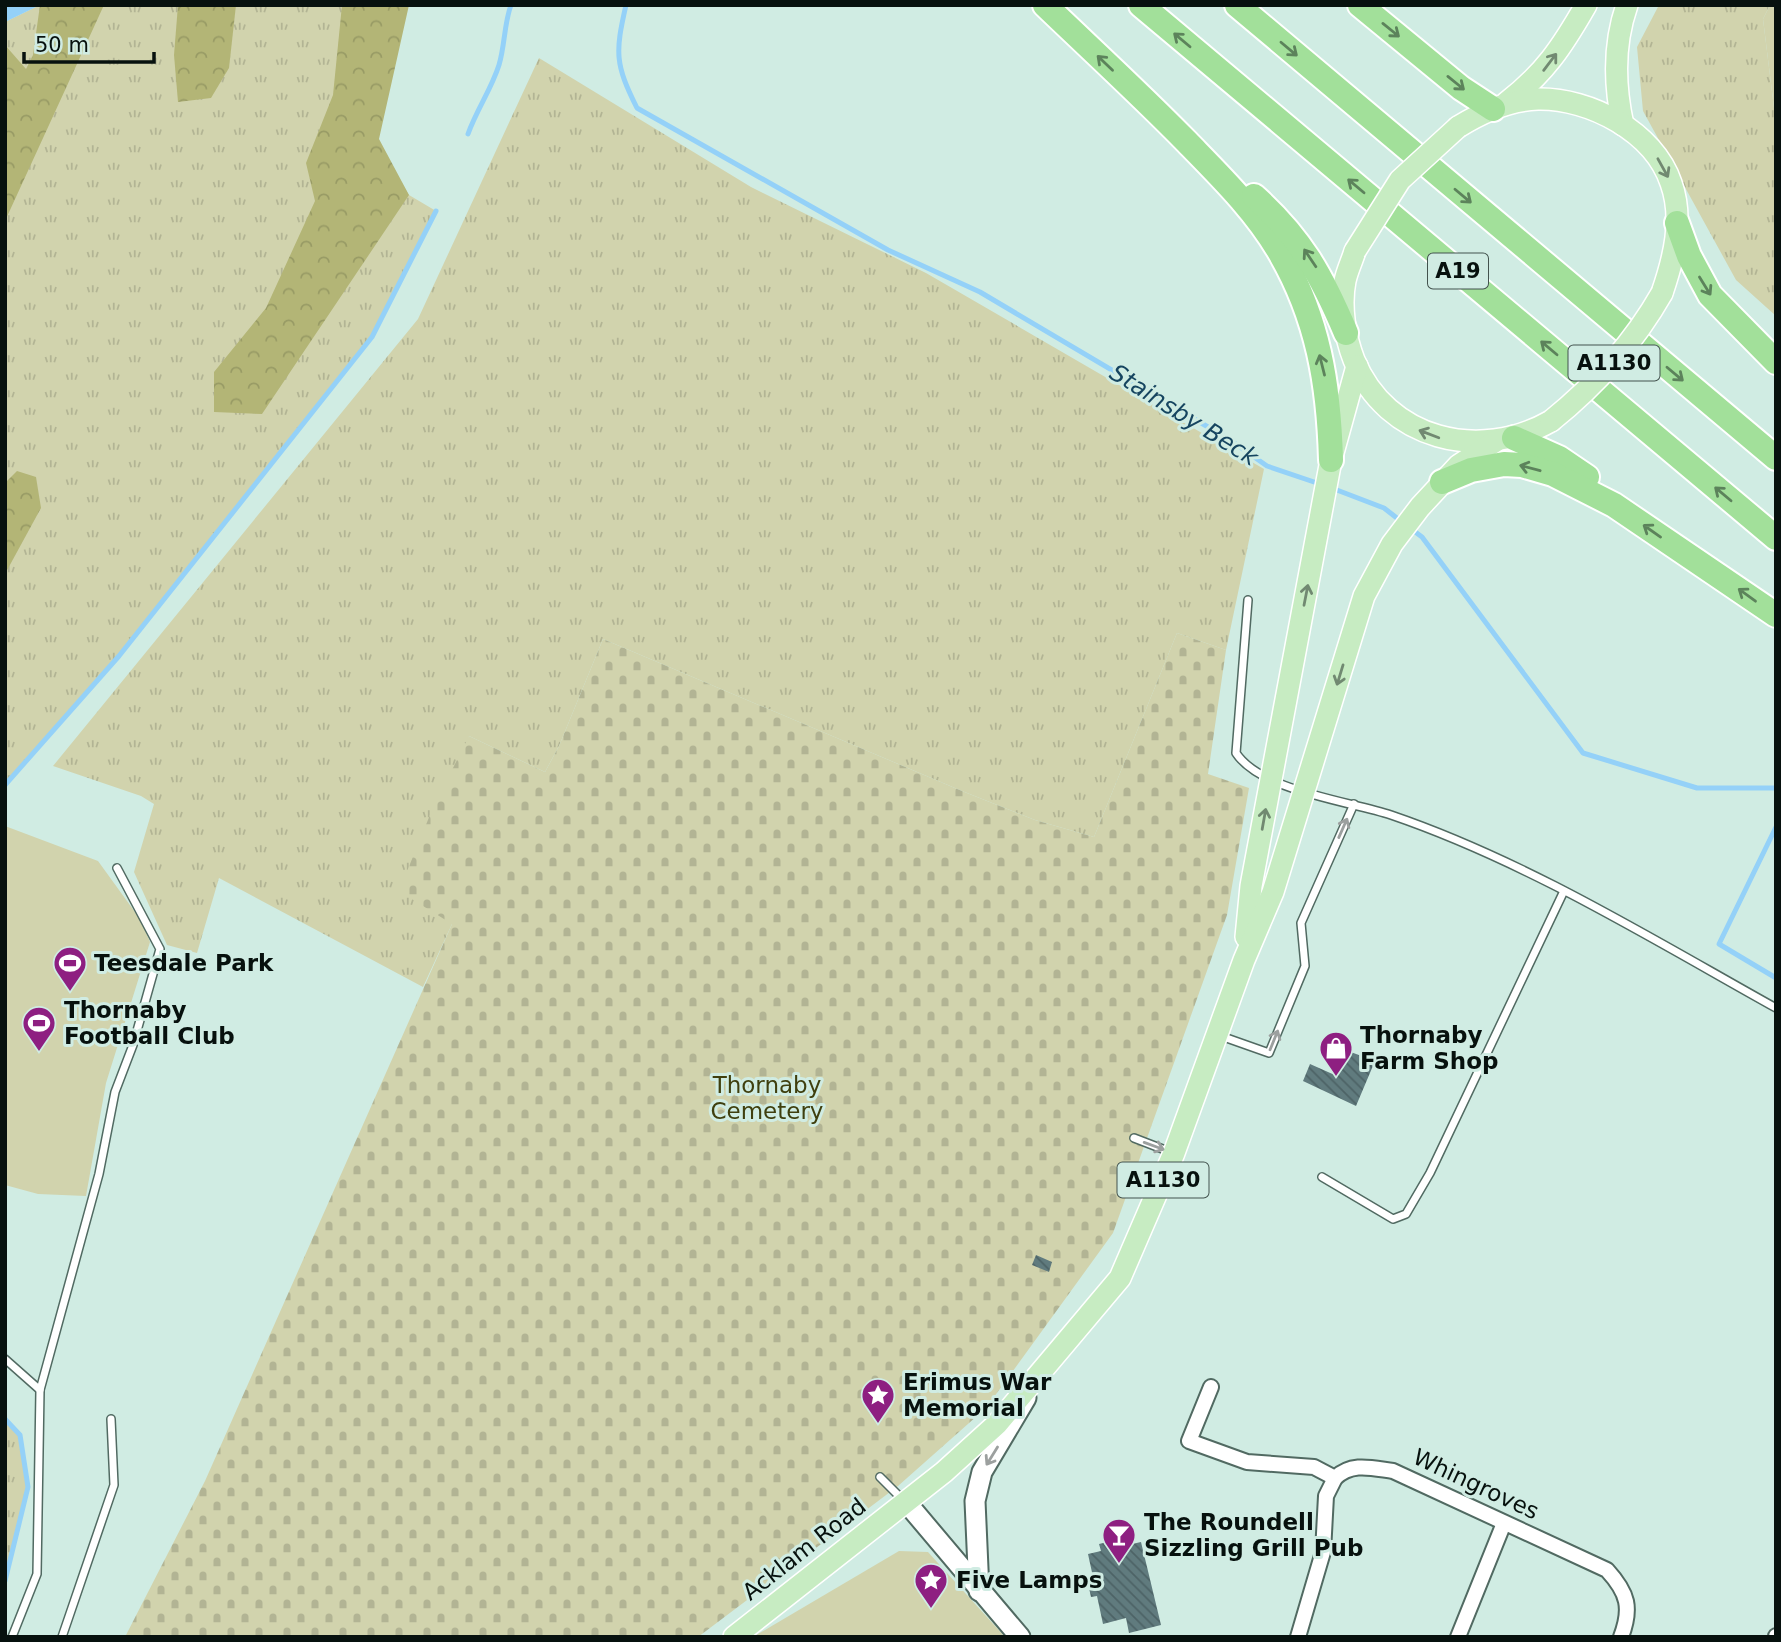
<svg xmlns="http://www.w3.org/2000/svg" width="1781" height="1642" font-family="'DejaVu Sans',sans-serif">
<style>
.grass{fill:url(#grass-tufts)}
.forest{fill:url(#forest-crowns)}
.cemetery{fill:url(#cemetery-stones)}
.park{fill:#d1d3ad}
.water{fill:#94d1f8}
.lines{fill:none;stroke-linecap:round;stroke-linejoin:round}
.stream{stroke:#94d1f8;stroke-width:5}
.building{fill:url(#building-back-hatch)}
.lane-casing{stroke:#516a62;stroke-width:10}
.street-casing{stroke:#516a62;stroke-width:18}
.secondary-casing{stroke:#516a62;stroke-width:23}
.primary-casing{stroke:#fff;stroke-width:24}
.highway-casing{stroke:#fff;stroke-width:28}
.lane{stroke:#fff;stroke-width:7}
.street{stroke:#fff;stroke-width:14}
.secondary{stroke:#fff;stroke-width:19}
.primary{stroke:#c7ecc2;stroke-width:21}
.highway{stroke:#a2e09a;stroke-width:24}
.primary-bridge-casing{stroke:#fff;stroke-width:24;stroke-linecap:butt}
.primary-bridge{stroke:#c7ecc2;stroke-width:21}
.oneway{stroke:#5c835b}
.oneway2{stroke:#718971}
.oneway3{stroke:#9ca09f}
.labels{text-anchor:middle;stroke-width:6;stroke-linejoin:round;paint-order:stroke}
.shield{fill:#d0ece3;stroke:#43534e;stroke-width:2}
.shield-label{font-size:21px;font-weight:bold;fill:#07110e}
.poi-label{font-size:23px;font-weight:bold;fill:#07110e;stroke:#d0ece3;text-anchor:start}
.park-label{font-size:23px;fill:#3f3f0e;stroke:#d0ece3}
.street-label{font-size:23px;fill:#07110e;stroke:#d0ece3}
.water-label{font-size:24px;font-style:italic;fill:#164560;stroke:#d0ece3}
</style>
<defs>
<pattern id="grass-tufts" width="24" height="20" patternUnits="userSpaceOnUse" patternTransform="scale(1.75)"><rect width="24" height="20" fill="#d1d3ad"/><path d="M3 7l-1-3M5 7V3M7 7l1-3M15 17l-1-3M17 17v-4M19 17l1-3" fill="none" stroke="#b2b494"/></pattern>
<pattern id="forest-crowns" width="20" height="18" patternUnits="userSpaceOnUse" patternTransform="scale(1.75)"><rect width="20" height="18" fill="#b3b576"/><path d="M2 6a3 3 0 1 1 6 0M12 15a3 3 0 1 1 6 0" fill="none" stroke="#989b65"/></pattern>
<pattern id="cemetery-stones" width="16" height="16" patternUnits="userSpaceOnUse" patternTransform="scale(1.75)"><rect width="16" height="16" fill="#d1d3ad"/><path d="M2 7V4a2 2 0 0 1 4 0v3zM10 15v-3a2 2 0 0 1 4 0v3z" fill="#b2b494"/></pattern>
<pattern id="building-back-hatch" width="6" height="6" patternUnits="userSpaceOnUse" patternTransform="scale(1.75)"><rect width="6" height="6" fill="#607b7e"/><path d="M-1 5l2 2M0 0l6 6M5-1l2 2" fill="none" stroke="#4d6366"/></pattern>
</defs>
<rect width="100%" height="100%" fill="#d0ece3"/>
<g class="grass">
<polygon points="40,5 395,5 365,124 409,195 436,211 372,337 119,656 5,785 5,22"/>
<polygon points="1659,5 1770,5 1763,19 1776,124 1776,316 1736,280 1643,111 1637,47"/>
<polygon points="539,58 751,187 926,273 1264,469 1226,650 1177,633 1094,837 1035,820 962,791 603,639 559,746 545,772 469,736 452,924 423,987 219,878 197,953 167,945 134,872 154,804 141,796 53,766 418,319"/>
<polygon points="5,1419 20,1435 28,1487 5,1581"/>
</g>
<g class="forest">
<polygon points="40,5 104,5 5,221 5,45 26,69 33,55"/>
<polygon points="178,5 236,5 229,68 211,98 178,102 174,55"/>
<polygon points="342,5 409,5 379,139 409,195 262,414 214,412 214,372 266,308 315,201 306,163 333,95"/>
<polygon points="17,471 36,477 41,508 5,574 5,483"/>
</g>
<polygon class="cemetery" points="1177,633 1226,650 1208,774 1249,788 1227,915 1113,1233 986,1408 898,1486 698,1637 125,1637 205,1481 452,924 399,891 432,810 469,736 545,772 559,746 603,639 962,791 1035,820 1094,837"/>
<g class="park">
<polygon points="1770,5 1776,5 1776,124 1763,19"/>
<polygon points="5,826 98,861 140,919 150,942 106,1083 86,1196 38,1194 5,1185"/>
<polygon points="899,1551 928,1552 1005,1637 753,1637"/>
</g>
<polygon class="water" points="5,5 40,5 5,22"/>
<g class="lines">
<g class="stream">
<path d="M 626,5 C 615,53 615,64 637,108 L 888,250 L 980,292 L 1230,440 L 1267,466 L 1320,484"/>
<path d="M 468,134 C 477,109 491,90 499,65 C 505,45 504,24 511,5"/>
<polyline points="1329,487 1384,508 1402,522"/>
<polyline points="1410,528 1422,537 1583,753 1697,788 1776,788"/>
<polyline points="5,785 119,656 372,337 436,211"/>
<polyline points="1776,827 1719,944 1776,978"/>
<polyline points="5,1419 20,1435 28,1487 5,1581"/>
</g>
</g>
<g class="building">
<polygon points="1348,1051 1375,1061 1356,1106 1303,1081 1310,1064 1337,1076"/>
<polygon points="1036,1255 1052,1262 1049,1272 1032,1265"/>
<polygon points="1112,1541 1114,1548 1141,1542 1161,1625 1129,1633 1126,1618 1103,1624 1097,1596 1091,1597 1087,1579 1093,1577 1088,1554 1101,1551 1099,1544"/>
</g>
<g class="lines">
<defs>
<g id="lane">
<path d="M 1248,600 L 1236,753 C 1261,791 1349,801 1391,815 C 1526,861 1652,939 1776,1008"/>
<polyline points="1218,1035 1269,1053 1305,966 1301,923 1354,804"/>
<polyline points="1134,1138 1173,1153"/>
<polyline points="1322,1177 1393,1219 1406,1214 1430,1173 1563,893"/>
<polyline points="5,1359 40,1390"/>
<polyline points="880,1477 904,1501"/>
<polyline points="12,1637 37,1574 40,1390 99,1174 115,1092 133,1045 160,949 117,868"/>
<polyline points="62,1637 114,1485 111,1419"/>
</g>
<g id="street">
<path d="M 1211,1387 L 1189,1441 L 1247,1462 L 1314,1467 L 1335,1478 C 1352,1462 1371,1468 1393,1471 L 1607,1570 C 1628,1593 1632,1608 1621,1637"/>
<polyline points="1298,1637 1323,1552 1326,1496 1335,1478"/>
<polyline points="1458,1637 1504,1523"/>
<polyline points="1776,1637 1776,1636"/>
</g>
<g id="secondary">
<polyline points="906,1502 1020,1637"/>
<polyline points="979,1591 975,1501 982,1472 1026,1398"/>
</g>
<g id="primary">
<path d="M 1506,103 C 1544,74 1562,47 1586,5"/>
<path d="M 1623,125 C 1614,84 1613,45 1627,5"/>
<path d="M 1458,127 C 1482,112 1508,100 1538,99 C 1590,98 1654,132 1671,183 C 1684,219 1674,258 1662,293"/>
<path d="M 1355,251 C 1352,261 1347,271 1345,281 C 1340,306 1345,337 1354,360 C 1387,440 1479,462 1551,421"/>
<polyline points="1246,937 1251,886 1331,460 1357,366"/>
<polyline points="734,1637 944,1472 997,1424 1120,1278 1174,1153 1244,960 1273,892 1364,596 1392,544 1420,507 1459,465 1496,441"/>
</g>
<g id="highway">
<path d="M 1045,5 C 1093,51 1141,95 1187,142 C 1220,176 1255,210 1279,251 C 1318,317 1329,385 1331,460"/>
<polyline points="1141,5 1776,538"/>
<polyline points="1237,5 1776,458"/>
<polyline points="1360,5 1461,88 1493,109"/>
<path d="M 1254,196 C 1301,238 1322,276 1346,333"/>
<polyline points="1677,223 1689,256 1710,295 1776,362"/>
<polyline points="1514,438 1559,458 1587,477"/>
<polyline points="1442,482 1471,470 1504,464 1522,465 1553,474 1614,505 1776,615"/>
</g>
</defs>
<use href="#lane" class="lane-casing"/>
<use href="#street" class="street-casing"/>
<use href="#secondary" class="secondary-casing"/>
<use href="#primary" class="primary-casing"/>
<use href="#highway" class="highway-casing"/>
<use href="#lane" class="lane"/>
<use href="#street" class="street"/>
<use href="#secondary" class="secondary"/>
<use href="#primary" class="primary"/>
<use href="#highway" class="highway"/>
<defs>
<g id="primary-bridge">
<polyline points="1355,251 1400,180 1458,127"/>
<path d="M 1551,421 C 1597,384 1633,344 1662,293"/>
</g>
</defs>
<use href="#primary-bridge" class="primary-bridge-casing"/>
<use href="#primary-bridge" class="primary-bridge"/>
</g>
<defs><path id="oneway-shaft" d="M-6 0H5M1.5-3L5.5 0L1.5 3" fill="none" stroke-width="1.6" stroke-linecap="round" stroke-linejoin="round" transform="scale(1.75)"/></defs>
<g class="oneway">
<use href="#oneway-shaft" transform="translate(1391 30) rotate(39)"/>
<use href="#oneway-shaft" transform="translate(1182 40) rotate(-140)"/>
<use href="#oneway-shaft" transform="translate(1289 49) rotate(40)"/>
<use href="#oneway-shaft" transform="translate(1105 63) rotate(-136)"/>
<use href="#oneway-shaft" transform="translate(1456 83) rotate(39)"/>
<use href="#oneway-shaft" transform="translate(1356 186) rotate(-140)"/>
<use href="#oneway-shaft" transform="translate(1463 196) rotate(40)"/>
<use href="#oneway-shaft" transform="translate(1310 258) rotate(-124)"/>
<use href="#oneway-shaft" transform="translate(1705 286) rotate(58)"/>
<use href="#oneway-shaft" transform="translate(1549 348) rotate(-140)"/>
<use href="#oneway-shaft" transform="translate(1322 365) rotate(-104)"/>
<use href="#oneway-shaft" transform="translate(1675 374) rotate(40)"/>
<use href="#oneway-shaft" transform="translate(1530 468) rotate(-165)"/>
<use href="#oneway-shaft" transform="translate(1723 494) rotate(-140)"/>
<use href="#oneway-shaft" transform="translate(1652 531) rotate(-145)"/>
<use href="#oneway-shaft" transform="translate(1747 595) rotate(-144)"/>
</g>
<g class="oneway2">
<use href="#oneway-shaft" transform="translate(1550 62) rotate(-53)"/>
<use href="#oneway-shaft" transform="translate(1663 168) rotate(61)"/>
<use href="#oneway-shaft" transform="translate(1429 434) rotate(-159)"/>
<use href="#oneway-shaft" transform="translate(1306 595) rotate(-79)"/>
<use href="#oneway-shaft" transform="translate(1340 675) rotate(107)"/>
<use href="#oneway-shaft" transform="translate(1264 819) rotate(-80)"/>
</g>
<g class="oneway3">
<use href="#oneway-shaft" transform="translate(1343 828) rotate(-66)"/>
<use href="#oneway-shaft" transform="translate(1274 1040) rotate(-68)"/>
<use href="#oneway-shaft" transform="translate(1154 1146) rotate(20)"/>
<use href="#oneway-shaft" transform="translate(992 1456) rotate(122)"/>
</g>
<defs>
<symbol id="stadium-pin" viewBox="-11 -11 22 30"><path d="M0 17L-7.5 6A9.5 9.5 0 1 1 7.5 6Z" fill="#8e1f81" stroke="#d0ece3"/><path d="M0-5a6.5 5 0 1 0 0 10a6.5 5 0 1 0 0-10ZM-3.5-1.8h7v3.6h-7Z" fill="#fff"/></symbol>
<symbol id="shop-pin" viewBox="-11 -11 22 30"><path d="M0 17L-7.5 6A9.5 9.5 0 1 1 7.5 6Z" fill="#8e1f81" stroke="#d0ece3"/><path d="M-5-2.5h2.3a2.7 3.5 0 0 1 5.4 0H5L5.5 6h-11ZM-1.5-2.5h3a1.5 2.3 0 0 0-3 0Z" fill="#fff"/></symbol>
<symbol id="sight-pin" viewBox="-11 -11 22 30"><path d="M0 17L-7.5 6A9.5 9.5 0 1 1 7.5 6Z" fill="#8e1f81" stroke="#d0ece3"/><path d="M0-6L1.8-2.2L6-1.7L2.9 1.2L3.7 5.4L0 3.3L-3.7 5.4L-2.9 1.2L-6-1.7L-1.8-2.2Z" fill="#fff"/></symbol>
<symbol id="bar-pin" viewBox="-11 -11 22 30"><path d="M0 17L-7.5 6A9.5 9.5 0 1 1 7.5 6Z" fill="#8e1f81" stroke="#d0ece3"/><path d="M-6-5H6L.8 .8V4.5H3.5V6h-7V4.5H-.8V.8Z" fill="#fff"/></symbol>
</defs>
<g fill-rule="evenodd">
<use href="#stadium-pin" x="51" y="944" width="38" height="52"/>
<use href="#stadium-pin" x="20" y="1004" width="38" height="52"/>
<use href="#shop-pin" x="1317" y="1029" width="38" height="52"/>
<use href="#sight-pin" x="859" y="1376" width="38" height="52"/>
<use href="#bar-pin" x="1100" y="1516" width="38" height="52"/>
<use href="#sight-pin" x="912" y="1561" width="38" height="52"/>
</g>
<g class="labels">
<g class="shield">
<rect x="1428" y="253.5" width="60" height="35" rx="5"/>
<rect x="1568.5" y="345.5" width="91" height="35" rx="5"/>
<rect x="1117.5" y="1162.5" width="91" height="35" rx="5"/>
</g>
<g class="shield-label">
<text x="1458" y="278">A19</text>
<text x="1614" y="370">A1130</text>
<text x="1163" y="1187">A1130</text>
</g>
<g class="poi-label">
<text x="94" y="971">Teesdale Park</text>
<text x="64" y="1018">Thornaby<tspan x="64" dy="26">Football Club</tspan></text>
<text x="1360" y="1043">Thornaby<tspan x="1360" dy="26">Farm Shop</tspan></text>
<text x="903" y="1390">Erimus War<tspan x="903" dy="26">Memorial</tspan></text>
<text x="1144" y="1530">The Roundell<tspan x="1144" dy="26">Sizzling Grill Pub</tspan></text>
<text x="956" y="1588">Five Lamps</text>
</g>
<g class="park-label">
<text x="767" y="1093">Thornaby<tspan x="767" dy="26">Cemetery</tspan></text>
</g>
<g class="street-label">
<text transform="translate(1476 1484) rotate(25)" y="8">Whingroves</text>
<text transform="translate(804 1549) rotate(-38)" y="8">Acklam Road</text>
</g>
<g class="water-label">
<text transform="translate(1184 415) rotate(32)" y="8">Stainsby Beck</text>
</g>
</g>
<rect width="1781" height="1642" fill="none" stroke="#07110e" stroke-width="14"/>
<path d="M24 52v10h130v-10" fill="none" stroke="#07110e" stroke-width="3.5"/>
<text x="35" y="52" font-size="21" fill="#07110e" stroke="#d0ece3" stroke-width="5" paint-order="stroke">50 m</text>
</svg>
